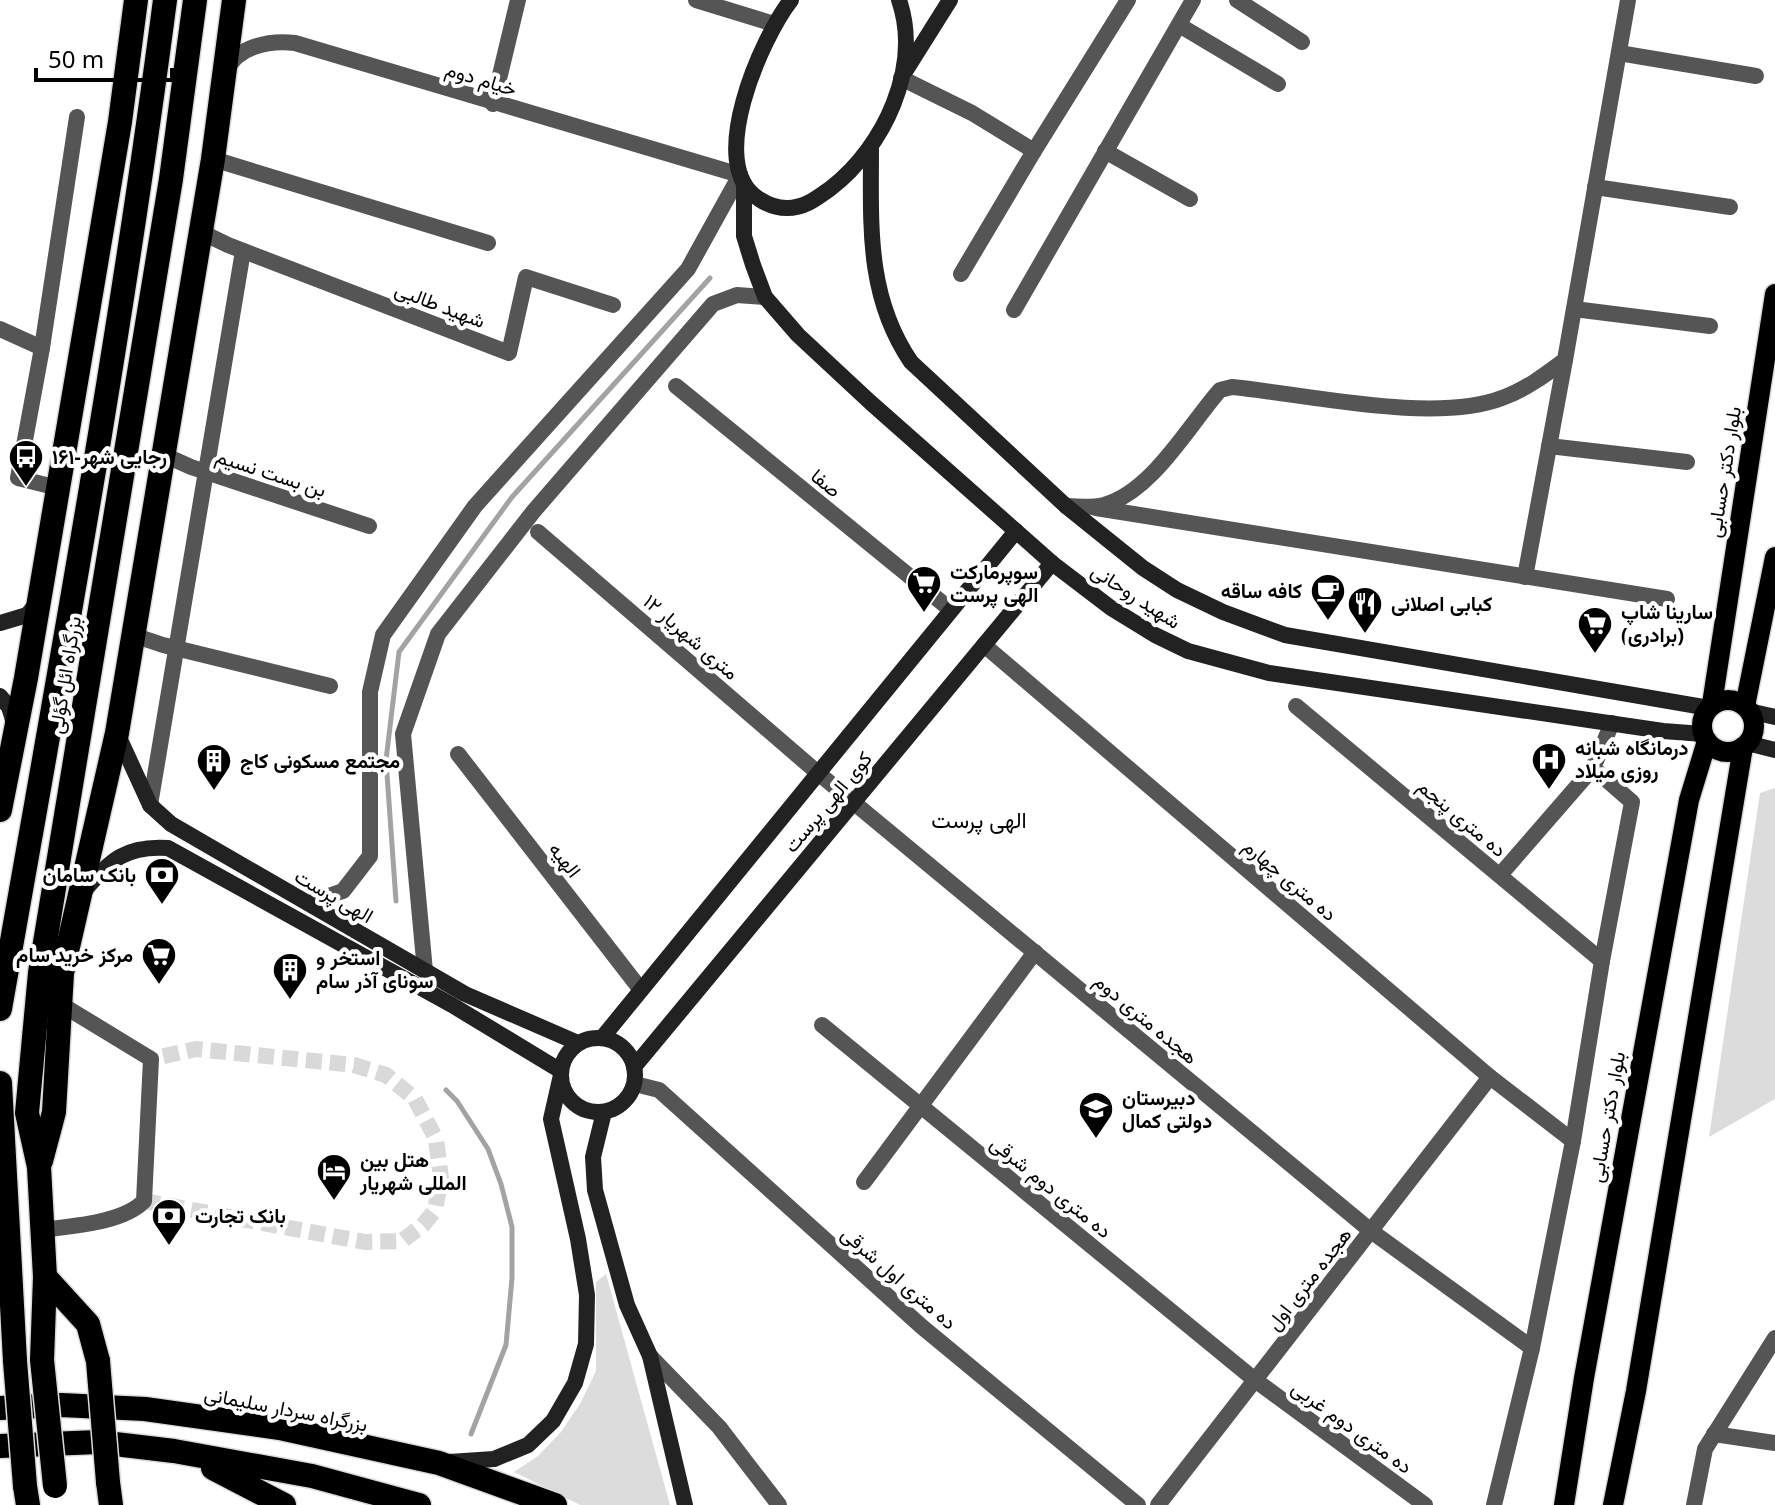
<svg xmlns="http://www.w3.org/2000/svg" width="1775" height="1505" font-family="'Noto Sans',Vazirmatn,sans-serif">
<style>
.green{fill:#dcdcdc}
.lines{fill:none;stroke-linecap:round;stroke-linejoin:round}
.stream{stroke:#a3a3a3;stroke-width:5}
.street-tunnel{stroke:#d9d9d9;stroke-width:16;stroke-dasharray:16 8;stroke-linecap:butt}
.primary-casing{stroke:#dbdbdb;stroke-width:23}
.highway-casing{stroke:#dbdbdb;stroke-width:27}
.street{stroke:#555;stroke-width:16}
.secondary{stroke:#222;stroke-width:16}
.primary{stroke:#000;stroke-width:20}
.highway{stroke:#000;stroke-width:24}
.highway-bridge-casing{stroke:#dbdbdb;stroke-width:27;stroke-linecap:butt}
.highway-bridge{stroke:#000;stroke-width:24}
.labels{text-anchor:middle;stroke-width:8;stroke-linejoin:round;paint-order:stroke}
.street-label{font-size:20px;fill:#000;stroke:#fff}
.poi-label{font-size:20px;font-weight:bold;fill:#000;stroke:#fff;text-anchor:start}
.neighbourhood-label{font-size:22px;fill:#000;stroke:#fff}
</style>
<rect width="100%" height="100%" fill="#fff"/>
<g class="green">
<polygon points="1775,788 1775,1099 1709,1137 1760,793"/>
<polygon points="606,1274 670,1505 580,1505 514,1472 538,1456 561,1432 580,1404 596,1371 596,1282"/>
</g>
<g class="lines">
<g class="stream">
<polyline points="396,901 386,760 399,652 512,497 710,278"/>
<polyline points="446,1090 457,1101 488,1149 501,1184 512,1227 512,1278 506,1345 471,1434"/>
</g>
<polyline class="street-tunnel" points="144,1201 365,1242 402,1241 423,1225 435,1210 441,1178 436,1139 415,1099 386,1075 354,1065 196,1049 151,1059"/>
<defs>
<g id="primary">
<circle cx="1728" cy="726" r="26"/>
<polyline points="1712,704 1775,294"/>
<polyline points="1745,706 1775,557"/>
<polyline points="1564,1505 1584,1378 1689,800 1707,741"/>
<polyline points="1613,1505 1636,1391 1743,747"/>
</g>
<g id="highway">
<polyline points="0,810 26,678 120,122 136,0"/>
<path d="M 0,1009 C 59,673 121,338 165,0"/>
<polyline points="0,1083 15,1361"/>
<polyline points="41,1161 54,1112 62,973 117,733 213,159 234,0"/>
<polyline points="45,1277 88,1324 98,1361"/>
<polyline points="42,1360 45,1277 39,1167 27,1113 40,973 171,179 195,0"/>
<polyline points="0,1408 61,1405 145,1409 280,1428 439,1463 555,1505"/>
<polyline points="0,1446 98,1442 174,1451 312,1476 419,1505"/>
<polyline points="213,1468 284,1505"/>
<polyline points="108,1482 111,1505"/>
<polyline points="25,1486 28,1505"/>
</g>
</defs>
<use href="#primary" class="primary-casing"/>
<use href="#highway" class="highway-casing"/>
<g class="street">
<polyline points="696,0 774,24"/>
<polyline points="1237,0 1302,42"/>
<polyline points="1179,25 1278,84"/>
<polyline points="1619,53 1756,76"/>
<path d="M 226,72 C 236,46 270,40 295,43 L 740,175 L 688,269 L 475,506 L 383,635 L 370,692 L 370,856 L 343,891 L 308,903"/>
<polyline points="901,78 972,113 1034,151"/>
<polyline points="493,104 518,0"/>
<polyline points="1105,151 1190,199"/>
<polyline points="213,159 488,243"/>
<polyline points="1595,187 1730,207"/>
<polyline points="199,231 228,245 509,353 526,277 613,305"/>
<polyline points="961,274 1034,151 1128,0"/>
<polyline points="1574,309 1710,326"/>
<polyline points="1014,310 1193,0"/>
<polyline points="0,329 42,348"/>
<polyline points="676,386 951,610"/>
<polyline points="1549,446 1687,462"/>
<polyline points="162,454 191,467 369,526"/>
<polyline points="58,488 18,478 42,348 77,117"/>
<path d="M 1066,506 C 1079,507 1091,508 1104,505 C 1152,492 1189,425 1220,390 L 1232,387 C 1305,394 1434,424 1502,398 C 1525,390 1545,375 1565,360 L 1628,0"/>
<polyline points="1096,508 1667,599"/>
<polyline points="538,532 818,773 1371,1231 1532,1348"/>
<polyline points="1525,577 1565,360"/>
<polyline points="133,635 163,645 330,686"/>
<polyline points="984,645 1490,1077 1573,1141"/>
<polyline points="1296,706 1602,961"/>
<polyline points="458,754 641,990"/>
<polyline points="150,805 243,251"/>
<polyline points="1500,875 1593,768 1612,723"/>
<polyline points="425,971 403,734 438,634 533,512 713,304 737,295 765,297"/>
<polyline points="822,1025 1255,1380 1425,1505"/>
<polyline points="635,1084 659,1090 921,1326 1138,1505"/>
<polyline points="864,1182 1035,952"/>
<path d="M 42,1230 C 72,1226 123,1223 144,1201 L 151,1059 L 59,1003"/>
<polyline points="650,1356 719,1427 779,1505"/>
<polyline points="1714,1434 1775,1443"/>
<polyline points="1158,1505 1490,1077"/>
<polyline points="1494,1505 1532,1348 1573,1141 1602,961 1632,802 1593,768"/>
<polyline points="1694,1505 1705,1449 1775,1338"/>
</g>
<g class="secondary">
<path d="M 791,0 C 762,37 704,166 759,199 C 768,205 777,208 787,208 C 805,208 817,198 831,188 C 884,147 922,67 899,0"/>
<polyline points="906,70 950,0"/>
<path d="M 871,148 C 871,225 866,296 911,362 L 1066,506 L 1143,568 L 1177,590 L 1223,612 L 1285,635 L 1709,708"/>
<polyline points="744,184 744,236 753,265 765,297 798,335 870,402 1052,563 1111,608 1155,635 1188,651 1269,673 1663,731 1703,734"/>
<polyline points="0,623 27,615 37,603"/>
<polyline points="0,696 9,707 15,726"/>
<polyline points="1749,711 1775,717"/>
<polyline points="117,733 150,805 171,824 465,994 578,1043"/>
<polyline points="1747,743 1775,750"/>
<path d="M 82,893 C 110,862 123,845 168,848 L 452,1005 L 561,1071"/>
<circle cx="598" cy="1075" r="37"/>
<polyline points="602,1038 1016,531"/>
<polyline points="634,1067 1052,563"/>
<polyline points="604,1112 593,1157 595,1190 627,1305 650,1356 685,1505"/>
<polyline points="449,1462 494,1459 528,1445 553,1421 575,1383 586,1344 587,1295 578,1239 551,1119 561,1075"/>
</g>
<use href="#primary" class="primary"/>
<use href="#highway" class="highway"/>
<defs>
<g id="highway-bridge">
<polyline points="42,1360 55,1486"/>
<polyline points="15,1361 25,1486"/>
<polyline points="98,1361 108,1482"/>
</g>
</defs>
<use href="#highway-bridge" class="highway-bridge-casing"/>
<use href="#highway-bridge" class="highway-bridge"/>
</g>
<defs>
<symbol id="bus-pin" viewBox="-11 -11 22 30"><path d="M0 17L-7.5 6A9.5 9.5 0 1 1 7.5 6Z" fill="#000" stroke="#fff"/><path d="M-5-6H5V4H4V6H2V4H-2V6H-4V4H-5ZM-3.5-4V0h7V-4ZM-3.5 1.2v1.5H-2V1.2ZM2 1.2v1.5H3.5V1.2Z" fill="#fff"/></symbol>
<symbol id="supermarket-pin" viewBox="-11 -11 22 30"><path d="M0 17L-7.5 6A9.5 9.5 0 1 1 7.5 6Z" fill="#000" stroke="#fff"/><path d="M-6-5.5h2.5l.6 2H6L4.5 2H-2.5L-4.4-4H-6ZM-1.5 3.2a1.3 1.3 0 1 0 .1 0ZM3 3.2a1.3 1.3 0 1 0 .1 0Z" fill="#fff"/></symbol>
<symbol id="cafe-pin" viewBox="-11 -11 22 30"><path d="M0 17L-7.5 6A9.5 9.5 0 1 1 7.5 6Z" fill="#000" stroke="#fff"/><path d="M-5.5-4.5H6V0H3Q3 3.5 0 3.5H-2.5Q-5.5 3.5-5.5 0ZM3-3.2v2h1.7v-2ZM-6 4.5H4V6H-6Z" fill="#fff"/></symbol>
<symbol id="restaurant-pin" viewBox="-11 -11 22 30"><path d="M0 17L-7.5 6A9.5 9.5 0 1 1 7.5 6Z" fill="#000" stroke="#fff"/><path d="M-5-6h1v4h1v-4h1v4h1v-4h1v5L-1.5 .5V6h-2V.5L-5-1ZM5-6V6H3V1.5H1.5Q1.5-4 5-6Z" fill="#fff"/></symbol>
<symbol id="hospital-pin" viewBox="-11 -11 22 30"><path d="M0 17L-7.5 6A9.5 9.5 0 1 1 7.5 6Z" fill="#000" stroke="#fff"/><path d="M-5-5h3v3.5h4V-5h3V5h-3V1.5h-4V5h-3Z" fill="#fff"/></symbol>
<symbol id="building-pin" viewBox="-11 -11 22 30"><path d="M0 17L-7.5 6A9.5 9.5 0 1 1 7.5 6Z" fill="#000" stroke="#fff"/><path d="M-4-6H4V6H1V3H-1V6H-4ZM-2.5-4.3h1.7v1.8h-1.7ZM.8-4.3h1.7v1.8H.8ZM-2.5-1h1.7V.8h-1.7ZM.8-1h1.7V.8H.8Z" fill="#fff"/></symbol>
<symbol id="bank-pin" viewBox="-11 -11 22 30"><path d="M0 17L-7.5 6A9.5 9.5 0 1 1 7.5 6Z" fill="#000" stroke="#fff"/><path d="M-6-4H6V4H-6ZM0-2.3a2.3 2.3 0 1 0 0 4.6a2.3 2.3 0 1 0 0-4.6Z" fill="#fff"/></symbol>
<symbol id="school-pin" viewBox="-11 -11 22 30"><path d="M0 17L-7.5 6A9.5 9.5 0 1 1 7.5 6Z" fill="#000" stroke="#fff"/><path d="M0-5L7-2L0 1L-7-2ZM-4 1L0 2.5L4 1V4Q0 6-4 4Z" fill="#fff"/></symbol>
<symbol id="hotel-pin" viewBox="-11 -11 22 30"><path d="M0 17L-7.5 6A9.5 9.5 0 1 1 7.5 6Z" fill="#000" stroke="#fff"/><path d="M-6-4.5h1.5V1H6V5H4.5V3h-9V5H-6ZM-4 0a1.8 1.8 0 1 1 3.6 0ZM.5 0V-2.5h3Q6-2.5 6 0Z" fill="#fff"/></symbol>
</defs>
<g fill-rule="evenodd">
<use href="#bus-pin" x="6" y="437" width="40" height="54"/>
<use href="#supermarket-pin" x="904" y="563" width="40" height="54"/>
<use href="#cafe-pin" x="1308" y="571" width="40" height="54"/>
<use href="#restaurant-pin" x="1345" y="584" width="40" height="54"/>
<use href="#supermarket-pin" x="1575" y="604" width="40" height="54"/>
<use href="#hospital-pin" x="1529" y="740" width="40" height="54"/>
<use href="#building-pin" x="194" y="741" width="40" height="54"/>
<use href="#bank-pin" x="142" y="855" width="40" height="54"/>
<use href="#supermarket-pin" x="139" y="935" width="40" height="54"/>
<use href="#building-pin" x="270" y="950" width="40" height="54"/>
<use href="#school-pin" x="1076" y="1089" width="40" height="54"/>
<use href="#hotel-pin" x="314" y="1151" width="40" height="54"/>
<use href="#bank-pin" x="149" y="1196" width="40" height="54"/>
</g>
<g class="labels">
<g class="street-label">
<text transform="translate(481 79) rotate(17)" y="7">خیام دوم</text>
<text transform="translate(440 305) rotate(21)" y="7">شهید طالبی</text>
<text transform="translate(1724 472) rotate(-81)" y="7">بلوار دکتر حسابی</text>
<text transform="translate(271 473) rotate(18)" y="7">بن بست نسیم</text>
<text transform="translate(826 483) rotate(39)" y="7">صفا</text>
<text transform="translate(1136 596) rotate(33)" y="7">شهید روحانی</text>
<text transform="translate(691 637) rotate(41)" y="7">۱۲ متری شهریار</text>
<text transform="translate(65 675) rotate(-81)" y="7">بزرگراه ائل گؤلی</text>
<text transform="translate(828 802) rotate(-50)" y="7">کوی الهی پرست</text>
<text transform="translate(1462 818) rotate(40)" y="7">ده متری پنجم</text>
<text transform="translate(565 860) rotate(52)" y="7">الهیه</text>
<text transform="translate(1290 880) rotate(40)" y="7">ده متری چهارم</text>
<text transform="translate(334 896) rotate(30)" y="7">الهی پرست</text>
<text transform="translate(1146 1019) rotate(40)" y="7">هجده متری دوم</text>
<text transform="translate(1607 1117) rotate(-80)" y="7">بلوار دکتر حسابی</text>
<text transform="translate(1051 1187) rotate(39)" y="7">ده متری دوم شرقی</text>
<text transform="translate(899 1278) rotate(41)" y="7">ده متری اول شرقی</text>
<text transform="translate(1309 1279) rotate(-52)" y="7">هجده متری اول</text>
<text transform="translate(286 1409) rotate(11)" y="7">بزرگراه سردار سلیمانی</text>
<text transform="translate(1352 1427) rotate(36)" y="7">ده متری دوم غربی</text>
</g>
<g class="poi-label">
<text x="52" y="464">۱۶۱-رجایی شهر</text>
<text x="950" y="579">سوپرمارکت<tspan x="950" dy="23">الهی پرست</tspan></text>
<text x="1302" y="598" text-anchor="end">کافه ساقه</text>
<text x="1391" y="611">کبابی اصلانی</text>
<text x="1621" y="619">سارینا شاپ<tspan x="1621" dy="23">(برادری)</tspan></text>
<text x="1575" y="755">درمانگاه شبانه<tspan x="1575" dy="23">روزی میلاد</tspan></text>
<text x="240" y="768">مجتمع مسکونى کاج</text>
<text x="136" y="882" text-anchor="end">بانک سامان</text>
<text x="133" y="962" text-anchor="end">مرکز خرید سام</text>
<text x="316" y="965">استخر و<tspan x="316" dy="23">سونای آذر سام</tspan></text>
<text x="1122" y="1105">دبیرستان<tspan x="1122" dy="23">دولتی کمال</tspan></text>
<text x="360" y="1167">هتل بین<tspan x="360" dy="23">المللی شهریار</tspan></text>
<text x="195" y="1223">بانک تجارت</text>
</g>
<g class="neighbourhood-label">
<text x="979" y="828">الهی پرست</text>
</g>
</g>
<path d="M36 68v12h136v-12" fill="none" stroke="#000000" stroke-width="4"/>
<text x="48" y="68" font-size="24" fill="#000000" stroke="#ffffff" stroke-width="6" paint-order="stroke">50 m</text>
</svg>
